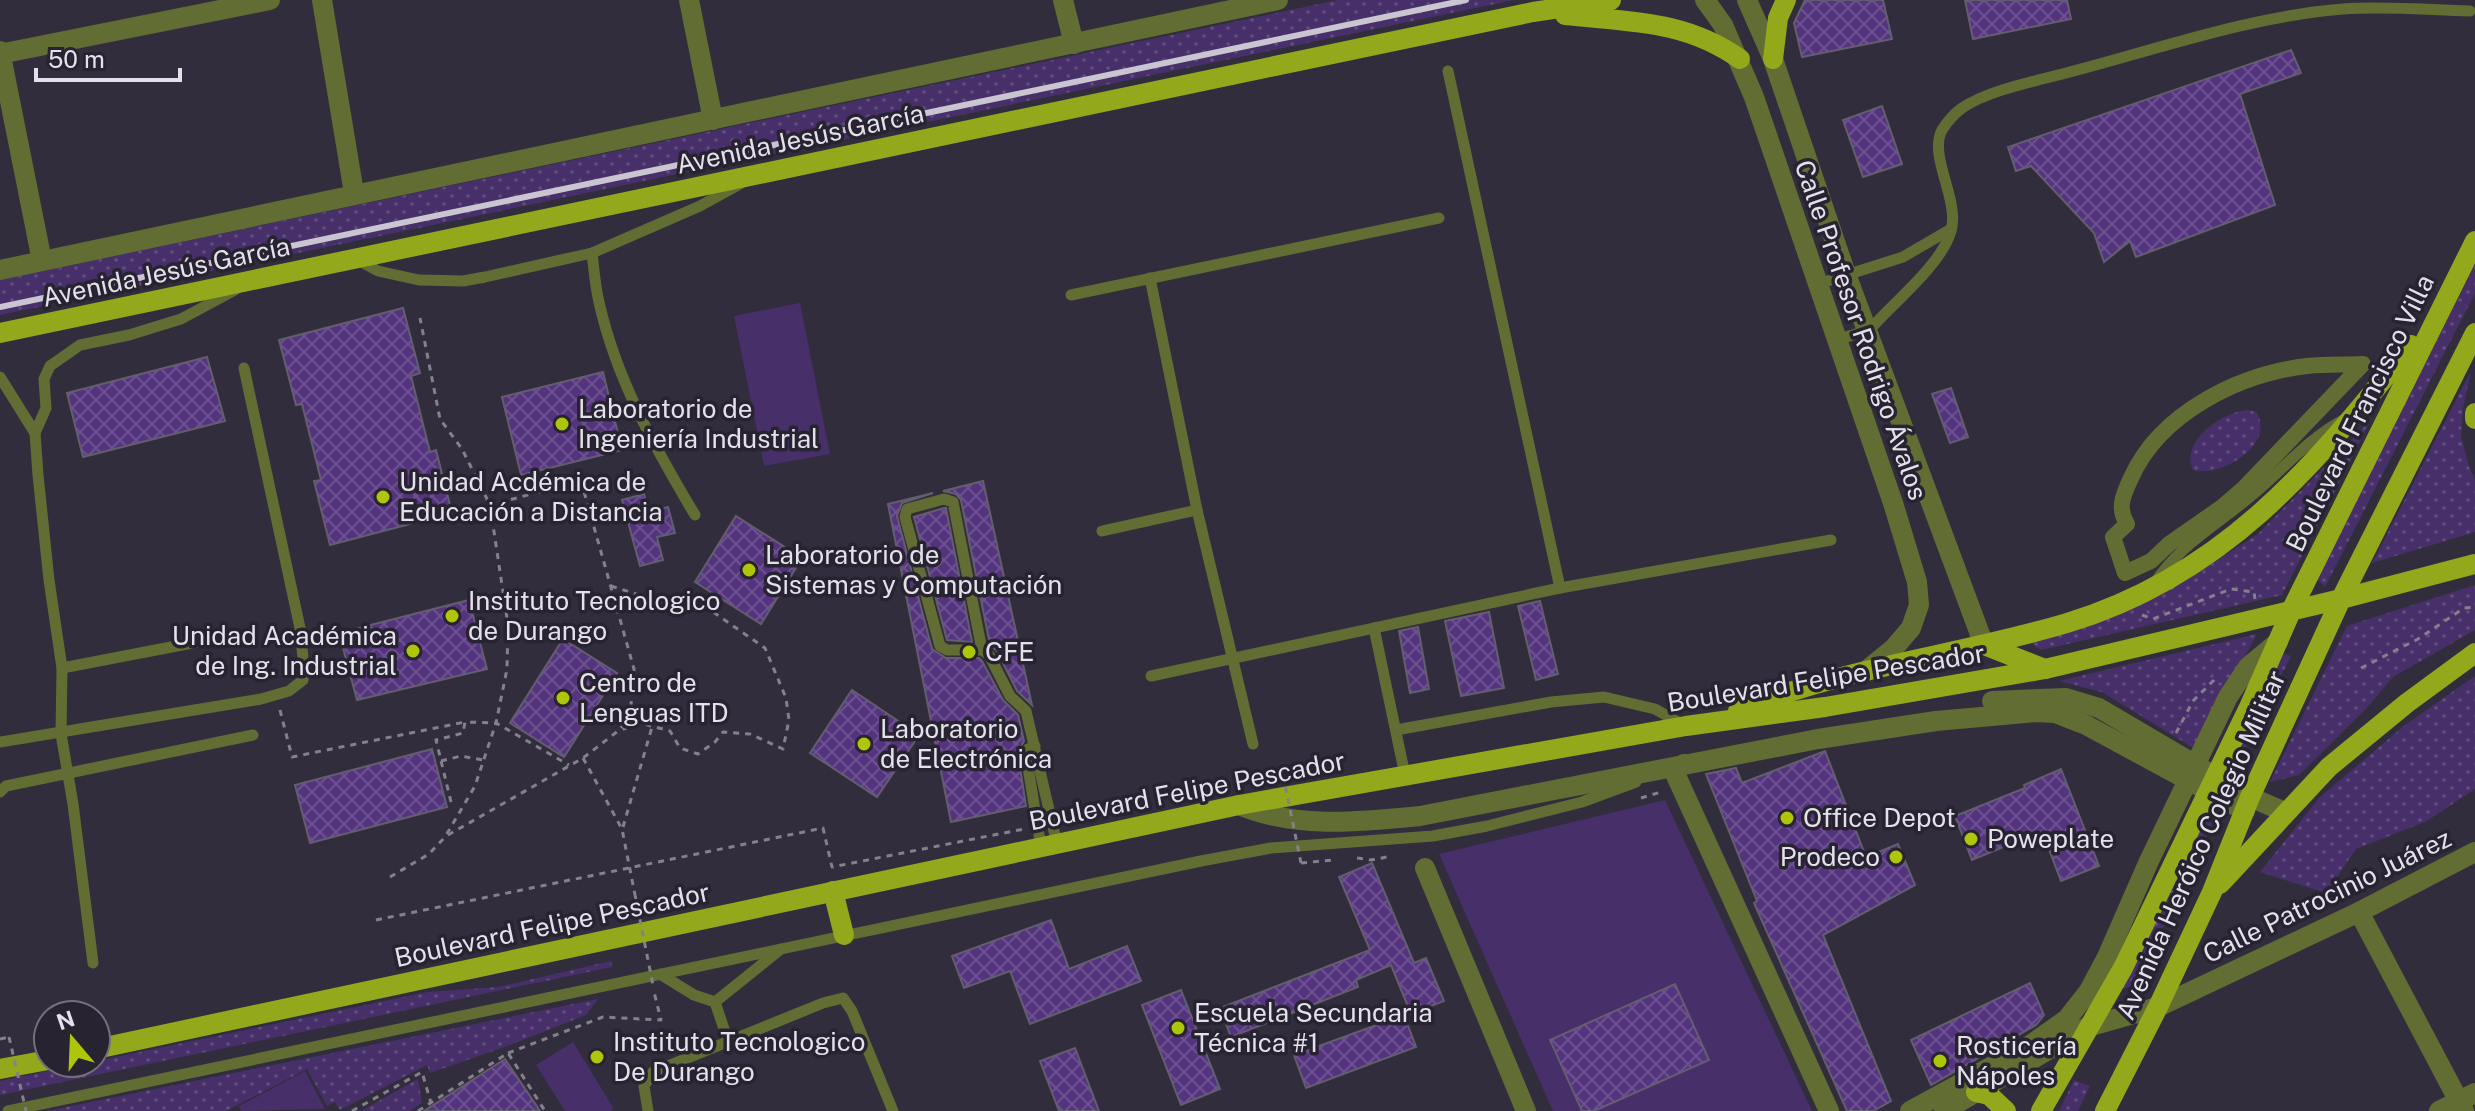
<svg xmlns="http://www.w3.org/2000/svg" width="2475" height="1111" font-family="'Public Sans',sans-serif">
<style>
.green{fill:url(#green-dots)}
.pitch{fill:#472f69}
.building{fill:url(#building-cross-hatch);stroke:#635e6e;stroke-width:2}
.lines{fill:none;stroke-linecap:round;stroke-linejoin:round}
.path{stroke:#84808c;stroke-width:3;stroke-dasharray:6 6;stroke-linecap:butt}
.service{stroke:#626d34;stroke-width:11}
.pedestrian{stroke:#626d34;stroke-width:16}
.minor{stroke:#626d34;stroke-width:20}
.tertiary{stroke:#626d34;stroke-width:20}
.primary{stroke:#94a81b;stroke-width:20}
.rail{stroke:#cac6d1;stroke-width:6}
.path-bridge{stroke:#84808c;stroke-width:3;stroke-dasharray:6 6;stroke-linecap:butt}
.poi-dot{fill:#aec509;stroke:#282331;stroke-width:3}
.labels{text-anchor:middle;stroke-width:7;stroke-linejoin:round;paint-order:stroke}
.street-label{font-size:26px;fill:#e4e1eb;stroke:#282331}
.poi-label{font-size:26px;fill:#e4e1eb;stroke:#282331;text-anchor:start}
</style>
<defs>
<pattern id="green-dots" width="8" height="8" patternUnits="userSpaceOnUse" patternTransform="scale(2)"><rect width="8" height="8" fill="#472f69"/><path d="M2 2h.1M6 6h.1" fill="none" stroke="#614d7f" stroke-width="1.8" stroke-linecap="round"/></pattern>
<pattern id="building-cross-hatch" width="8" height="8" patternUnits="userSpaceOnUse" patternTransform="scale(2)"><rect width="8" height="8" fill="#54347e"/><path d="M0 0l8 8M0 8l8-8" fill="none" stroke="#6c5190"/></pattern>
</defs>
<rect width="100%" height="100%" fill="#322d3c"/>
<g class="green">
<polygon points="1338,0 1514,0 0,315 0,280"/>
<polygon points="2475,265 2475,293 2325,587 2317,579"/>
<polygon points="2471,371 2463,408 2461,436 2469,467 2475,480 2475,532 2372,563"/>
<path d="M 2247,410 L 2256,412 C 2277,444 2221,478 2193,470 C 2179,441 2223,412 2247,410 Z"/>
<polygon points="2371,420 2282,595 2041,650 2031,643 2121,614 2191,577 2258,534"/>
<polygon points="2475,585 2475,630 2393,677 2365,710 2299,775 2270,782 2347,626"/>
<polygon points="2257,634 2195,749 2102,692 2059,681"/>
<polygon points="2282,653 2291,656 2236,768 2227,765"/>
<polygon points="2475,676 2475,789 2427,821 2356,849 2326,893 2260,872 2319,798 2405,725"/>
<polygon points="2210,801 2221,805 2136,986 2121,988"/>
<polygon points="611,961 612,967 0,1095 0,1081 428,992 498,987"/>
<polygon points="598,999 586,1015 510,1045 430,1073 427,1065 340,1110 335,1102 327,1106 307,1069 226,1111 47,1111"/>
<polygon points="418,1079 422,1103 410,1111 361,1111"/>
<polygon points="2074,1080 2090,1086 2078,1111 2059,1111"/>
</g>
<g class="pitch">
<polygon points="800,303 830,454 764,466 734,316"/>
<polygon points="1665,800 1812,1111 1553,1111 1439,854"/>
<polygon points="573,1042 614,1109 610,1111 565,1111 536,1065"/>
<polygon points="305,1071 325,1109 241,1111 239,1106"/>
</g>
<g class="building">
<polygon points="1805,0 1883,0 1892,39 1802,57 1794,23"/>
<polygon points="1965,0 2067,0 2071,19 1973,39"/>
<polygon points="2291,50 2301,73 2240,94 2275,205 2136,257 2130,241 2104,262 2094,233 2031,166 2016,171 2008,147"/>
<polygon points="1882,106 1902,164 1863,177 1843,120"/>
<polygon points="403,308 420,373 411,376 430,452 436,450 452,513 330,545 314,481 321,480 302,404 296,405 279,340"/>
<polygon points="207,357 225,421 83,457 67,393"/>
<polygon points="603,372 622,450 521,475 502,397"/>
<polygon points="1951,388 1968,437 1950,443 1932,394"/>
<polygon points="983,481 1032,705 1017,691 997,651 990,645 961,500 956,494 943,491"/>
<polygon points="933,493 902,503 897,516 932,649 946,658 979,658 982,661 1003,700 1018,715 1024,741 1020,748 1019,761 1026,806 951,822 888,504"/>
<polygon points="644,494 648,512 668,507 675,533 657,537 663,560 640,566 622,500"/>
<polygon points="944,508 946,508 972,642 947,640 914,517"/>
<polygon points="736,516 802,558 761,624 695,582"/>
<polygon points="469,600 487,669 357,700 339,633"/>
<polygon points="1540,601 1558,674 1536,680 1518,606"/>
<polygon points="1489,612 1504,688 1461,696 1445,621"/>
<polygon points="1418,627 1429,689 1410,693 1399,631"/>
<polygon points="563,639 617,673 564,757 510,723"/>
<polygon points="852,690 919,735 877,797 810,753"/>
<polygon points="432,749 447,807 310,843 295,785"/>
<polygon points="1825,751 1866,857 1898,844 1915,885 1823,935 1891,1101 1873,1111 1847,1111 1754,903 1757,901 1706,774 1736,768 1742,783"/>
<polygon points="2061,769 2099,866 2061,881 2042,831 1972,860 1955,816 2025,788 2024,785"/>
<polygon points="1372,863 1414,963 1426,958 1444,1001 1411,1014 1391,965 1356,980 1358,987 1231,1037 1220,1008 1370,950 1339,877"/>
<polygon points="1051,920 1069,969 1127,946 1141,981 1030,1024 1010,971 964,988 952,956"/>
<polygon points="2030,983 2044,1015 2036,1025 1931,1085 1911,1040"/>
<polygon points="1675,984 1709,1060 1594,1111 1582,1111 1550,1040"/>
<polygon points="1181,990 1220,1089 1181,1105 1142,1005"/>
<polygon points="1404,1015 1416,1047 1306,1088 1294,1055"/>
<polygon points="1075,1048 1099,1111 1059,1111 1040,1061"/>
<polygon points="505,1059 540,1111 424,1111"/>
</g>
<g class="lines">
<g class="path">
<polyline points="611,586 677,607 703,605 765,648 786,698 789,720 783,749 750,734 723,732 715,742 698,754 680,748 670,731 640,723 621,730"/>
<polyline points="2142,615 2153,619 2231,589 2254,592 2255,599"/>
<polyline points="2361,668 2418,639 2464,608 2475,607"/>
<polyline points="280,710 292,757 465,722"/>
<polyline points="2176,733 2193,701 2216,678"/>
<polyline points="583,758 622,829 635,895"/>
<polyline points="441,761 461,756 483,760"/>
<polyline points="1270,778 1283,775"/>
<polyline points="1641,798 1661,792"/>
<polyline points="451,802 436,740 463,733 465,722 496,723 569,765"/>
<polyline points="623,827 652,727"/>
<polyline points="448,835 583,758 618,731 630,717 634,669 581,481 490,505"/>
<polyline points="1357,858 1371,860 1392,856"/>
<polyline points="1301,863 1333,860"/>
<polyline points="390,877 429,854 445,837 475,786 496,723 507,669 508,625 490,505 462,449 440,419 420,318"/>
<polyline points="376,920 823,828 832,867 1024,829"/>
<polyline points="0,1039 9,1037"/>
<polyline points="508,1053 603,1017 661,1020 654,992"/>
<polyline points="352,1111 422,1072 431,1103"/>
<polyline points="418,1111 508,1053 545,1111"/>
</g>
<g class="service">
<polyline points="1448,71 1560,588"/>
<path d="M 592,253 C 594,269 595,286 599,302 C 616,379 655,448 695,515"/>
<polyline points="356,259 378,271 419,280 463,281 485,277 592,253 700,206 740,184"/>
<polyline points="1150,278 1197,510 1253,744"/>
<polyline points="1818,284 1903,257 1951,229"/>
<polyline points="1071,295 1439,218"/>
<path d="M 1837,340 L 1868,330 L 1875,324 C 1898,299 1942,263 1951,231 C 1960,200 1928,156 1942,130 C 1947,122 1954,114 1962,108 C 1992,88 2043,80 2077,70 C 2164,47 2253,16 2343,9 C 2385,6 2428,10 2470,11"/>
<polyline points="0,377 35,433"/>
<polyline points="1102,531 1197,510"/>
<path d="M 2154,584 C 2179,545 2217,525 2251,496 C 2282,471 2307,439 2343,420"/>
<polyline points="1374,628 1405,775"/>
<polyline points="982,650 947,650 940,646 905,517 907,509 944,499 953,502 982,650 989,655 1010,696 1026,711 1057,844"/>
<polyline points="62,668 208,640"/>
<polyline points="1151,676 1560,588 1831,540"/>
<polyline points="1396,730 1551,702 1604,697 1655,709 1685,726"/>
<polyline points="0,742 261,699 289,691 303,680 304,668 300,628 244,368"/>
<polyline points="1035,746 1028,749 1027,761 1041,847"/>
<polyline points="0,792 6,786 253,735"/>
<polyline points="93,963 73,804 61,734 62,668 49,580 38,475 35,433 46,408 44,379 50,366 80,345 129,335 181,319 235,290"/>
<polyline points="660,974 694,995 715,1002 781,949"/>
<polyline points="715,1002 728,1041"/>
<polyline points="8,1111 1201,861 1271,848 1433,836 1487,826 1582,802 1636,782"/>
<polyline points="648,1111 644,1086 653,1072 823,1003 843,998 852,1011 893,1111"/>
</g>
<path class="pedestrian" d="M 2363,364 L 2244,488 L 2222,507 L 2169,544 L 2151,561 L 2125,573 L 2113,537 L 2127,524 C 2117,508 2123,495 2131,478 C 2160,413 2239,374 2307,366 C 2326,364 2345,365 2363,364 Z"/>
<g class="minor">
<polyline points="322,0 354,193"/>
<polyline points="689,0 713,120"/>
<polyline points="1063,0 1074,44"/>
<polyline points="0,51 42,261"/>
<polyline points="0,54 270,0"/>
<polyline points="1992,701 2066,698 2099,708 2250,797 2285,812"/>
<polyline points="1684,764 1673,769 1829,1111"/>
<path d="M 1239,805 C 1296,829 1359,822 1420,816 L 1818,739 L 1936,721 L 2036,712 L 2055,713 L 2086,725 L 2245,811"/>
<polyline points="1425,868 1526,1111"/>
<polyline points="2359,912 2464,1111"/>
<polyline points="2158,1007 2359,912 2475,852"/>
<polyline points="1910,1111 2029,1046 2067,1019 2089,991 2107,957 2149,861 2228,697 2248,667 2278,642"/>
<polyline points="2439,1111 2475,1093"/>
</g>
<g class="tertiary">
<polyline points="1705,0 1723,25 1754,97 1894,506 1917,582 1919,605 1911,628 1894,648 1867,670"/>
<polyline points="1747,0 1773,59 1846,274 1984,645"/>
<polyline points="0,270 1278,0"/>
<polyline points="1944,1111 2087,1027 2158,1007"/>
</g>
<g class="primary">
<path d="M 1565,15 C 1630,22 1685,20 1740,59"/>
<polyline points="1773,59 1778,18 1786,0"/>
<polyline points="0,333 1533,12 1611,0"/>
<polyline points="2475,413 2475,419"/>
<polyline points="1984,645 2045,669"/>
<path d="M 1738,711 C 1843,667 1957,656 2067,623 C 2223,576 2313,468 2411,345"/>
<polyline points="2220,884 2329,767 2407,703 2475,653"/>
<polyline points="833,891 844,935"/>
<polyline points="96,1049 1239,805 1686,726 1825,707 2045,669 2341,599 2475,564"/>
<polyline points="0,1069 48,1060"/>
<polyline points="1976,1092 1989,1095 2006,1111"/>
<polyline points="2041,1111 2123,968 2250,705 2292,609 2475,241"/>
<polyline points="2105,1111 2158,1007 2212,892 2250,797 2341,599 2475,333"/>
</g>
<polyline class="rail" points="0,307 1466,0"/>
<g class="path-bridge">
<polyline points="1283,775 1301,863"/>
<polyline points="635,895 653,985"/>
<polyline points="9,1037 26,1111"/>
</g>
</g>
<g class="poi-dot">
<circle cx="562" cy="424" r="8"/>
<circle cx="383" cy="497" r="8"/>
<circle cx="749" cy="570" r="8"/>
<circle cx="452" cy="616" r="8"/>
<circle cx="413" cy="651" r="8"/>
<circle cx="969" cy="652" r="8"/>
<circle cx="563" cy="698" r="8"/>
<circle cx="864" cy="744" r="8"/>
<circle cx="1787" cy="818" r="8"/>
<circle cx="1971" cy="839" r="8"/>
<circle cx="1896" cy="857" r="8"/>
<circle cx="1178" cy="1028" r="8"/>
<circle cx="597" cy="1057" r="8"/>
<circle cx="1940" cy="1061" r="8"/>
</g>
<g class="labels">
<g class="street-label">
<text transform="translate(800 139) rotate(-12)" y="9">Avenida Jesús García</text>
<text transform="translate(166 272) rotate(-12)" y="9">Avenida Jesús García</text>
<text transform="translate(1861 330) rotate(71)" y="9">Calle Profesor Rodrigo Ávalos</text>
<text transform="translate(2360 413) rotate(-64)" y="9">Boulevard Francisco Villa</text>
<text transform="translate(1826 678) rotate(-9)" y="9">Boulevard Felipe Pescador</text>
<text transform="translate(1187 791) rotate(-11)" y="9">Boulevard Felipe Pescador</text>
<text transform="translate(2201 845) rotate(-66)" y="9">Avenida Heróico Colegio Militar</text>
<text transform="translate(2327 896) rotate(-26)" y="9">Calle Patrocinio Juárez</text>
<text transform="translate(552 925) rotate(-12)" y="9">Boulevard Felipe Pescador</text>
</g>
<g class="poi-label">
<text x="578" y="418">Laboratorio de<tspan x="578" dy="30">Ingeniería Industrial</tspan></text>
<text x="399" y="491">Unidad Acdémica de<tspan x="399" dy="30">Educación a Distancia</tspan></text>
<text x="765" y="564">Laboratorio de<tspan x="765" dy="30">Sistemas y Computación</tspan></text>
<text x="468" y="610">Instituto Tecnologico<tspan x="468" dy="30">de Durango</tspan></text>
<text x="397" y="645" text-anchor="end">Unidad Académica<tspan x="397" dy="30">de Ing. Industrial</tspan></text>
<text x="985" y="661">CFE</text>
<text x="579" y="692">Centro de<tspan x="579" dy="30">Lenguas ITD</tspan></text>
<text x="880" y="738">Laboratorio<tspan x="880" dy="30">de Electrónica</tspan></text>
<text x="1803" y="827">Office Depot</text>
<text x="1987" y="848">Poweplate</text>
<text x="1880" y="866" text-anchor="end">Prodeco</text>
<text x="1194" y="1022">Escuela Secundaria<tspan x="1194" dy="30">Técnica #1</tspan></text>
<text x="613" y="1051">Instituto Tecnologico<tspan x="613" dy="30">De Durango</tspan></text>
<text x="1956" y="1055">Rosticería<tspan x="1956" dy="30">Nápoles</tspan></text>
</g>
</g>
<g transform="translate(72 1039) rotate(341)"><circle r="38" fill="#282331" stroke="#736f7b" stroke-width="2"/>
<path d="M0-6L14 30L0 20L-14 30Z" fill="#aec509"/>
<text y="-12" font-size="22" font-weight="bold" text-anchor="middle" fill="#e4e1eb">N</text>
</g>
<path d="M36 68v12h144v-12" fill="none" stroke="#e4e1eb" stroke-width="4"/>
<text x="48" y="68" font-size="24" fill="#e4e1eb" stroke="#282331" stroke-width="6" paint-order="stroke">50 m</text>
</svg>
